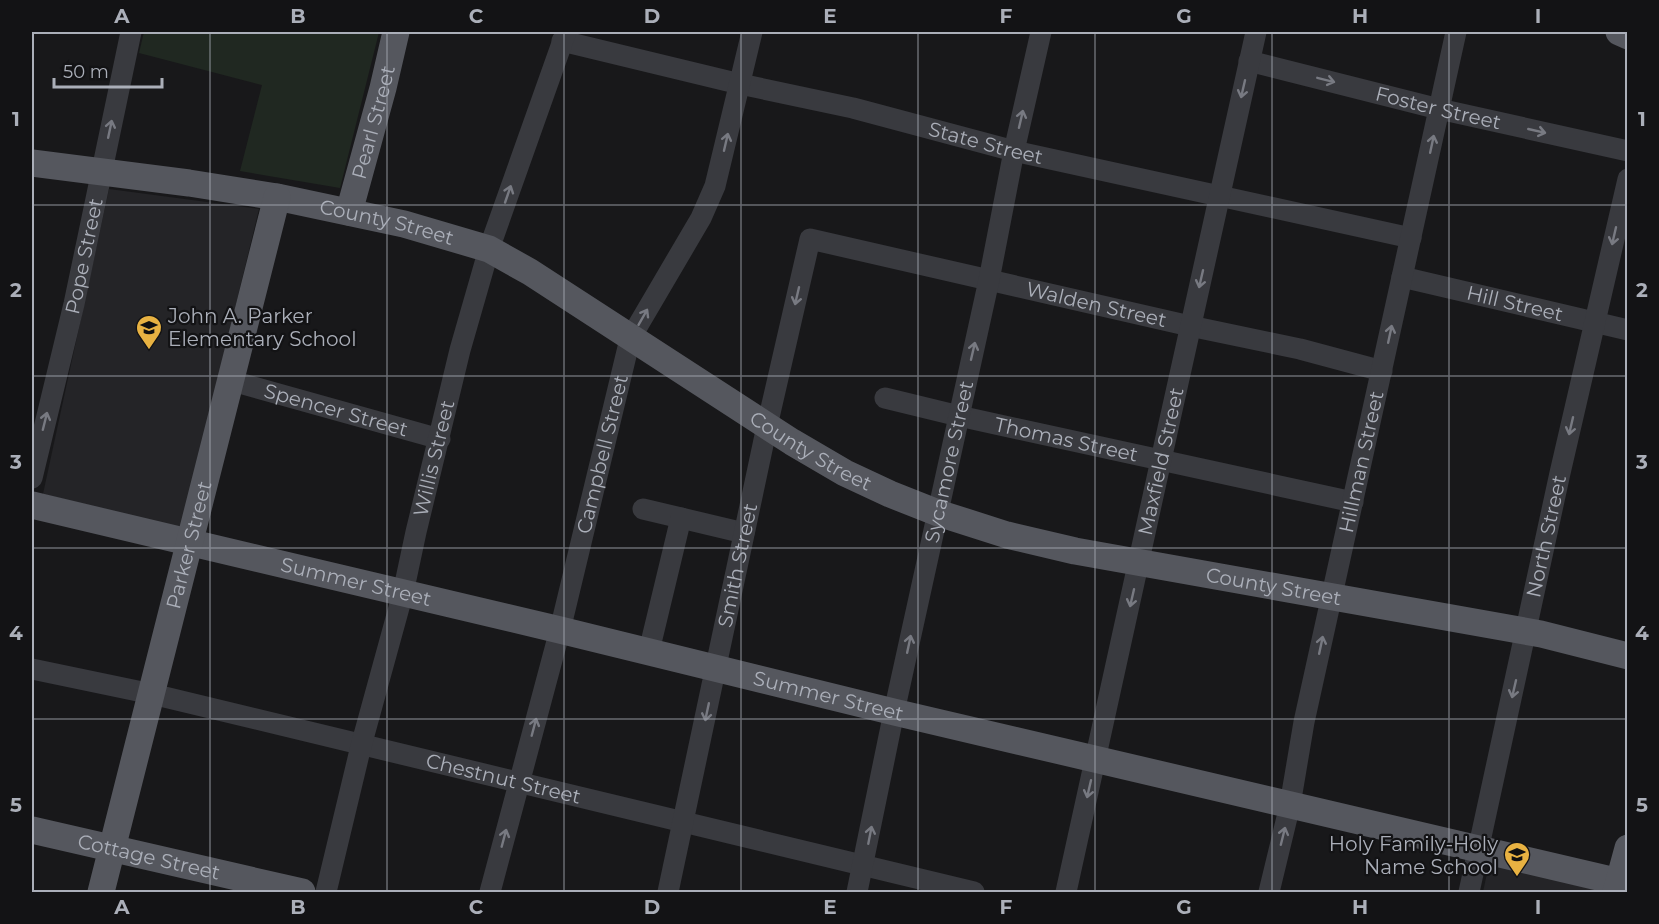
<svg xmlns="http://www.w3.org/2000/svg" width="1659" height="924" font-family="Montserrat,sans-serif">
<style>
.built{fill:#242427}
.green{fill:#202821}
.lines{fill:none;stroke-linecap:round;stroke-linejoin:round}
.minor{stroke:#393a3f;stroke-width:21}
.major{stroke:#55575e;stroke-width:27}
.oneway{stroke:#787a82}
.grid{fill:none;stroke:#abafb9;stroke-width:1.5;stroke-opacity:0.55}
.labels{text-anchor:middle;stroke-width:4.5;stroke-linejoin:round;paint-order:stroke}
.street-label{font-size:20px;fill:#abafb9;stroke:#131315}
.poi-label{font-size:20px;fill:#abafb9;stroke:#131315;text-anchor:start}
.neatline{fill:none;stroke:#abafb9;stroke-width:2}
.grid-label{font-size:20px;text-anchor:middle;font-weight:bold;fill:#abafb9}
</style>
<rect width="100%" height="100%" fill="#18181a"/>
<g class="built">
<polygon points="109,189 259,209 182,528 43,494"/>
<polygon points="1489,864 1605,892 1483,892"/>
</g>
<polygon class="green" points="144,32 379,32 340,188 240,171 262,85 139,53"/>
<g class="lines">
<g class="minor">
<path id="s1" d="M 562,41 L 740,84 L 853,108 L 1014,151 L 1411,238"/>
<path id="s2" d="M 1249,61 L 1439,109 L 1628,151"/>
<path id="s3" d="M 1402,277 L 1628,330"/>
<path id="s4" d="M 232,381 L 440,439"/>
<path id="s5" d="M 885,398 L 959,416 L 1353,502"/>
<path id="s6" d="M 32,478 L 74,304 L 131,32"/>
<polyline points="643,509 681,518"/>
<polyline points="649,651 681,518 744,533"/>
<path id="s7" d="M 32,669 L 152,694 L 974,892"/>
<path id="s8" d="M 326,892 L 361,746 L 403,593 L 416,532 L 460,350 L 489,249 L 566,32"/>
<path id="s9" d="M 490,892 L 560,630 L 630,339 L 701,218 L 715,186 L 752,32"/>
<path id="s10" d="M 668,892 L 767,426 L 810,239 L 1190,326 L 1300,349 L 1382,371"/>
<path id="s11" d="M 857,892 L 894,712 L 989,280 L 1014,151 L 1041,32"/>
<path id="s12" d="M 1066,892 C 1130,606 1191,318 1256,32"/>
<path id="s13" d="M 1269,892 L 1290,805 L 1304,722 L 1456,32"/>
<path id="s14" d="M 1469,892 L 1560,473 L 1628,179"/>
</g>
<g class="major">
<polyline points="1619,32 1628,36"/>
<path id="s15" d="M 32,163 L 189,183 L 277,197 L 404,224 L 489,249 L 530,272 L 792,442 L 845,473 L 890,494 L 938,513 L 1007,535 L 1075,551 L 1541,634 L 1628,656"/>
<path id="s16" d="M 349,212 L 383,88 L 396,32"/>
<path id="s17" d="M 32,505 L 560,630 L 894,712 L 1628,884"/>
<path id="s18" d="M 32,830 L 302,892"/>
<path id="s19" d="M 101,892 L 277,197"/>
<polyline points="1616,892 1628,848"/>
</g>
</g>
<defs><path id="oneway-shaft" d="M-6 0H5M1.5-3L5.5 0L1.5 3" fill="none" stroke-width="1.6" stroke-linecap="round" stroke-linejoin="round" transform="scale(1.5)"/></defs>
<g class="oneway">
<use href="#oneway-shaft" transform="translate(1326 80) rotate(14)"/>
<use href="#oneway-shaft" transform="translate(1243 89) rotate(103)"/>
<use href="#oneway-shaft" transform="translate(1021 119) rotate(-77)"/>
<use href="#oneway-shaft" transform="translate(110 129) rotate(-78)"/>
<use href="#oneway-shaft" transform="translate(1537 131) rotate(13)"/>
<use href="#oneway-shaft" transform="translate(726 142) rotate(-77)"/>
<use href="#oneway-shaft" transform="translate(1432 144) rotate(-78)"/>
<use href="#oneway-shaft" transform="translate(508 194) rotate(-71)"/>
<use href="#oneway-shaft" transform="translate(1614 236) rotate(103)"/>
<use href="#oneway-shaft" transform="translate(1201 279) rotate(103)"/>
<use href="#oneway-shaft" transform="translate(797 296) rotate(103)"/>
<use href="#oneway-shaft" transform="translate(643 317) rotate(-60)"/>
<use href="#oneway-shaft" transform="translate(1390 334) rotate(-78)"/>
<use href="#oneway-shaft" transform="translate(973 351) rotate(-77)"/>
<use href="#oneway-shaft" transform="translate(45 421) rotate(-76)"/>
<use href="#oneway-shaft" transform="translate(1571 426) rotate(103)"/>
<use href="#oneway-shaft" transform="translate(1132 598) rotate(103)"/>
<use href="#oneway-shaft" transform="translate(909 644) rotate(-78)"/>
<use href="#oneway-shaft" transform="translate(1321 645) rotate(-78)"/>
<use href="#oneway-shaft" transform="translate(1514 689) rotate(103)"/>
<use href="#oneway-shaft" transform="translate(707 712) rotate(102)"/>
<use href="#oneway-shaft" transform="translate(534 727) rotate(-75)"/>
<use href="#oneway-shaft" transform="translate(1089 789) rotate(103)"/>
<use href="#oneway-shaft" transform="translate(870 835) rotate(-79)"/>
<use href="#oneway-shaft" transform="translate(1283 836) rotate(-76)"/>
<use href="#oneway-shaft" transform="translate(504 838) rotate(-75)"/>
</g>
<path class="grid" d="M 210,32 L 210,892M 387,32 L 387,892M 564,32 L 564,892M 741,32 L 741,892M 918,32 L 918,892M 1095,32 L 1095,892M 1272,32 L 1272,892M 1449,32 L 1449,892M 32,205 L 1628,205M 32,376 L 1628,376M 32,548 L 1628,548M 32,719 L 1628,719"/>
<defs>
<symbol id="school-pin" viewBox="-11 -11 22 30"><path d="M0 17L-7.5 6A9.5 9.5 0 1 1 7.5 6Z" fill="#e8b242" stroke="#131315"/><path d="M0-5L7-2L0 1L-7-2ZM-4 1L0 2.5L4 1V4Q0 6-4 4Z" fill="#111"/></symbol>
</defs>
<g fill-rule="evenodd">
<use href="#school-pin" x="134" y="313" width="30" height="40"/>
<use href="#school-pin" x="1502" y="840" width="30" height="40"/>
</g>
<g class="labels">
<g class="street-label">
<text dy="7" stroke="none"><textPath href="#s2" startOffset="195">Foster Street</textPath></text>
<text dy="7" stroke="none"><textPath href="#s16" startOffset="93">Pearl Street</textPath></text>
<text dy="7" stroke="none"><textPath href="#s1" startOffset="436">State Street</textPath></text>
<text dy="7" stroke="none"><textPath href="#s15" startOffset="360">County Street</textPath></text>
<text dy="7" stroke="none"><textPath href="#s6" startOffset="228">Pope Street</textPath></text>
<text dy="7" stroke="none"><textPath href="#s3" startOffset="116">Hill Street</textPath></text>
<text dy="7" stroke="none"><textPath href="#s10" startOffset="962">Walden Street</textPath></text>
<text dy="7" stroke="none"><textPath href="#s4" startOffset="108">Spencer Street</textPath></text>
<text dy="7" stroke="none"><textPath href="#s5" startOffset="186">Thomas Street</textPath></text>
<text dy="7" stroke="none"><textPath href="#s15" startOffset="846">County Street</textPath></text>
<text dy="7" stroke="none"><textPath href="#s9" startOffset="452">Campbell Street</textPath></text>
<text dy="7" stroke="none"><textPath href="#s8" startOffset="447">Willis Street</textPath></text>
<text dy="7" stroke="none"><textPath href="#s11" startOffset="440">Sycamore Street</textPath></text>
<text dy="7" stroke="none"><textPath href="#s12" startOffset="441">Maxfield Street</textPath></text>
<text dy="7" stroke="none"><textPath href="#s13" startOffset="440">Hillman Street</textPath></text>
<text dy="7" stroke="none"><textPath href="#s14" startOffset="364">North Street</textPath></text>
<text dy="7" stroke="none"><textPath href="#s19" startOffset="358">Parker Street</textPath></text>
<text dy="7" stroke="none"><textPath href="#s10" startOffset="334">Smith Street</textPath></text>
<text dy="7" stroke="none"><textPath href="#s17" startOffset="333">Summer Street</textPath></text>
<text dy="7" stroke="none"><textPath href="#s15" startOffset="1332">County Street</textPath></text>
<text dy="7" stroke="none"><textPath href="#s17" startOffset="819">Summer Street</textPath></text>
<text dy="7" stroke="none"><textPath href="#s7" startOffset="484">Chestnut Street</textPath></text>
<text dy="7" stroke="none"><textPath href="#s18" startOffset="120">Cottage Street</textPath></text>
</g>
<g class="poi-label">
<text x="168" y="323">John A. Parker<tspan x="168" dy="23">Elementary School</tspan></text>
<text x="1498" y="851" text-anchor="end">Holy Family-Holy<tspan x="1498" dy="23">Name School</tspan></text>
</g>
</g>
<rect width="1659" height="924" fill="none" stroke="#131315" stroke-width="66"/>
<path d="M54 78v9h108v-9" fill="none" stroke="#abafb9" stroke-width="3"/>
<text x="63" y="78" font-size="18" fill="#abafb9" stroke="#131315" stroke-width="4.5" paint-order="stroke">50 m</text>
<rect x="33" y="33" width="1593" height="858" class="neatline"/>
<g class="grid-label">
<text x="122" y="23">A</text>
<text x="298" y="23">B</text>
<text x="476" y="23">C</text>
<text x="652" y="23">D</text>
<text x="830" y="23">E</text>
<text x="1006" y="23">F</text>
<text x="1184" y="23">G</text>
<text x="1360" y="23">H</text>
<text x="1538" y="23">I</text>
<text x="16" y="126">1</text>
<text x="1642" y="126">1</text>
<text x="16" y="297">2</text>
<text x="1642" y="297">2</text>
<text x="16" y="469">3</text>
<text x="1642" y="469">3</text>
<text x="16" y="640">4</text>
<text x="1642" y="640">4</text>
<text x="16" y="812">5</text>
<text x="1642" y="812">5</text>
<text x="122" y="914">A</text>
<text x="298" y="914">B</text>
<text x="476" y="914">C</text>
<text x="652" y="914">D</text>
<text x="830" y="914">E</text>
<text x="1006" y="914">F</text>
<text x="1184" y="914">G</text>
<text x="1360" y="914">H</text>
<text x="1538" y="914">I</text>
</g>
</svg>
